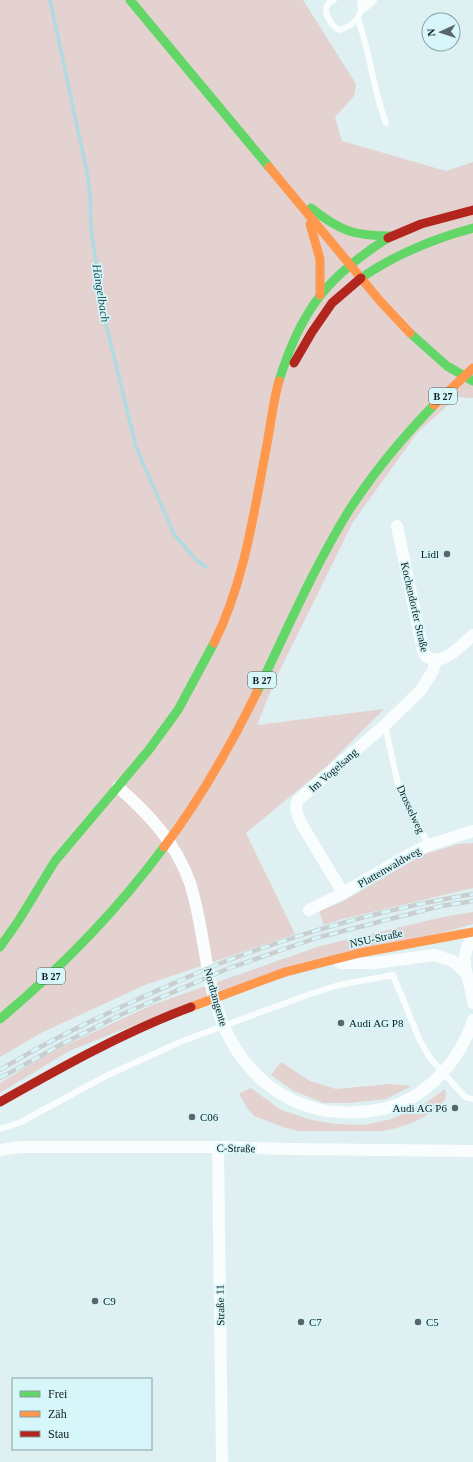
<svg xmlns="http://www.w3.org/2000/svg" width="473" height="1462" font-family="'Times New Roman',serif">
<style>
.green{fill:#e3d2d0}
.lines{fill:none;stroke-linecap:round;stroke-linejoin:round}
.stream{stroke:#b0dbe0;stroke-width:3.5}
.lane{stroke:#fafdfd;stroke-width:6}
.street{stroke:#fafdfd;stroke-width:12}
.fast{stroke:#63d668;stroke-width:9}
.slow{stroke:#ff974d;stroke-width:9}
.jam{stroke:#b3261e;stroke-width:9}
.rail-casing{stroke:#c9cece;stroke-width:4.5}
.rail{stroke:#d6f6fa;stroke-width:3;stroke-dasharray:9;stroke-linecap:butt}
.poi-dot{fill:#586668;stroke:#d6f6fa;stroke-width:1.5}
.labels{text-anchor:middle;stroke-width:3.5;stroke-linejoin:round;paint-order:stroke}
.shield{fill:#d6f6fa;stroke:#4b5d5f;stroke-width:1}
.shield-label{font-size:10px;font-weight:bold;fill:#101c1d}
.poi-label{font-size:11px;fill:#101c1d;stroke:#d6f6fa;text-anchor:start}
.street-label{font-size:11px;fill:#101c1d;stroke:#d6f6fa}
.water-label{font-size:12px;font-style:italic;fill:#1a494f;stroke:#d6f6fa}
</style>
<rect width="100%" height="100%" fill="#def0f2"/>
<g class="green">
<polygon points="0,0 303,0 356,84 354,96 335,117 342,141 446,171 473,162 473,398 457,397 417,433 353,522 275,680 257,725 384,709 327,766 246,833 295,934 145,985 43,1032 0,1057"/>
<polygon points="473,843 473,888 343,919 324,925 319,911 342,902 422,855 458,844"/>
<polygon points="473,912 473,924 172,1010 69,1051 0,1093 0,1083 51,1052 152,1005 320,946 443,917"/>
<polygon points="281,1062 310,1081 336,1089 389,1084 412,1086 386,1099 350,1103 324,1103 294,1091 271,1075"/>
<path d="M 251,1088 L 281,1110 L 312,1120 L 335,1124 L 364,1125 L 392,1119 L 424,1104 L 445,1089 C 445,1093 447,1097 444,1101 C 443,1103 440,1105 438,1107 C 421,1121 402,1128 381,1131 L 298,1131 L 283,1127 L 254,1116 L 247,1108 L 239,1094 Z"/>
</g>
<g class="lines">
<polyline class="stream" points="50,0 88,177 90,195 91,228 103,312 136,447 174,534 196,560 206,567"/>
<g class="lane">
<path d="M 334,0 C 332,1 330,2 328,4 C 322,12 331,25 339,30 C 354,25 357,21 363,6 L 360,0"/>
<path d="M 358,19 C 370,52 373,89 386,123"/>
<polyline points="385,725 399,789 429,845"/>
<polyline points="0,1129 19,1123 106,1076 180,1042 310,994 339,985 393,975 420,1041 430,1058 465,1097 473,1099"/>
</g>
<g class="street">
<polyline points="363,6 371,0"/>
<path d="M 397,526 L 423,651 L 426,656 C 443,668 460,646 473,635"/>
<path d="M 118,787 C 149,814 176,843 190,883 C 202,920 204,960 214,998 C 236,1078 298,1126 382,1109 C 425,1100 460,1061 473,1020"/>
<path d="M 343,893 L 302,825 C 298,816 294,808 298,800 L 385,725 L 420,691 L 433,671 L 436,660"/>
<polyline points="309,910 343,893 410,854 429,845 473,831"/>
<path d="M 473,937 C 470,940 469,944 467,948 C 460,967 472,984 473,1003"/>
<polyline points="340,963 375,963 434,955 453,961 466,973"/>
<polyline points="218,1147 222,1462"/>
<polyline points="0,1150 20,1147 218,1147 289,1149 473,1151"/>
</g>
<g class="fast">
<polyline points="130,0 269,167"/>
<path d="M 311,208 C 340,231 354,236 391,236"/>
<path d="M 361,278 C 396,254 432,239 473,228"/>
<polyline points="410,333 447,366 473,381"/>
<path d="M 279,381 C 300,312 327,276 388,238"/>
<path d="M 257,692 C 286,632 313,569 348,512 C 373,473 402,438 434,405"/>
<polyline points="0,947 19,920 55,861 148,751 178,710 214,643"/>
<path d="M 0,1019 C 62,967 116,912 164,847"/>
</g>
<g class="slow">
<polyline points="269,167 380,301 410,333"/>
<polyline points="310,224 320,259 320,295"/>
<polyline points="434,405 473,368"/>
<path d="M 214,643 C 245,581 254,511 267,444 C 271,423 273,401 279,381"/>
<path d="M 164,847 C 202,797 230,747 257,692"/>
<polyline points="191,1007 285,972 360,953 473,932"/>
</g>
<g class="jam">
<polyline points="388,238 421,224 473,210"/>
<polyline points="294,363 312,332 332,303 361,278"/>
<path d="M 0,1102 C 62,1067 124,1032 191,1007"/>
</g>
<defs>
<g id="rail">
<path d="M 0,1070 C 46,1042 94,1019 143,997 C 170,985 198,972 226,961 C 306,931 389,908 473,894"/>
<polyline points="0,1078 64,1043 120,1015 227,969 316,938 441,906 473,901"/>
</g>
</defs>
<use href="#rail" class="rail-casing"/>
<use href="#rail" class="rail"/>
</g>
<g class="poi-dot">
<circle cx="447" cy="554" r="4"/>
<circle cx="341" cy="1023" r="4"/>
<circle cx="455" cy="1108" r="4"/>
<circle cx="192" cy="1117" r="4"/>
<circle cx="95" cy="1301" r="4"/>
<circle cx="301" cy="1322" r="4"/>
<circle cx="418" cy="1322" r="4"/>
</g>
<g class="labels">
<g class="shield">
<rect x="429" y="388" width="28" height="16" rx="3"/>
<rect x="248" y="672" width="28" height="16" rx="3"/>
<rect x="37" y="968" width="28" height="16" rx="3"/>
</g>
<g class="shield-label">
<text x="443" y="400">B 27</text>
<text x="262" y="684">B 27</text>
<text x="51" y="980">B 27</text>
</g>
<g class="poi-label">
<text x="439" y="558" text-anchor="end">Lidl</text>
<text x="349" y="1027">Audi AG P8</text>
<text x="447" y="1112" text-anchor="end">Audi AG P6</text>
<text x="200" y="1121">C06</text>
<text x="103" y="1305">C9</text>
<text x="309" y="1326">C7</text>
<text x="426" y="1326">C5</text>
</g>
<g class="street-label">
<text transform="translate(415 607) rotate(77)" y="4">Kochendorfer Straße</text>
<text transform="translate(333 770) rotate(-41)" y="4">Im Vogelsang</text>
<text transform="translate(411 809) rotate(65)" y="4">Drosselweg</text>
<text transform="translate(389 867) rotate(-30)" y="4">Plattenwaldweg</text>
<text transform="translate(376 938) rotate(-12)" y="4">NSU-Straße</text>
<text transform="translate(216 997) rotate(74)" y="4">Nordtangente</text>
<text transform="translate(236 1148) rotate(1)" y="4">C-Straße</text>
<text transform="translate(220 1305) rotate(-91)" y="4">Straße 11</text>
</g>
<g class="water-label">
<text transform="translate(101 293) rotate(81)" y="4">Hängelbach</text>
</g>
</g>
<rect x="12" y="1378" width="140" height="72" fill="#d6f6fa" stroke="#879fa2"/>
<rect x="20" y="1391" width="20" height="6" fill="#63d668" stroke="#879fa2"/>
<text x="48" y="1398" font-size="12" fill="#101c1d">Frei</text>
<rect x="20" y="1411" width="20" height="6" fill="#ff974d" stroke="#879fa2"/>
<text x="48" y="1418" font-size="12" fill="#101c1d">Zäh</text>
<rect x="20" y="1431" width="20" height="6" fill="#b3261e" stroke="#879fa2"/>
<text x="48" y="1438" font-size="12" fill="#101c1d">Stau</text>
<g transform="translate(441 32) rotate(267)"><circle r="19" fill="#d6f6fa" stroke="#879fa2"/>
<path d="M0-3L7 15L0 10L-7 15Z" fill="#586668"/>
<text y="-6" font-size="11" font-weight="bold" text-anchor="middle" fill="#101c1d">N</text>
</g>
</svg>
